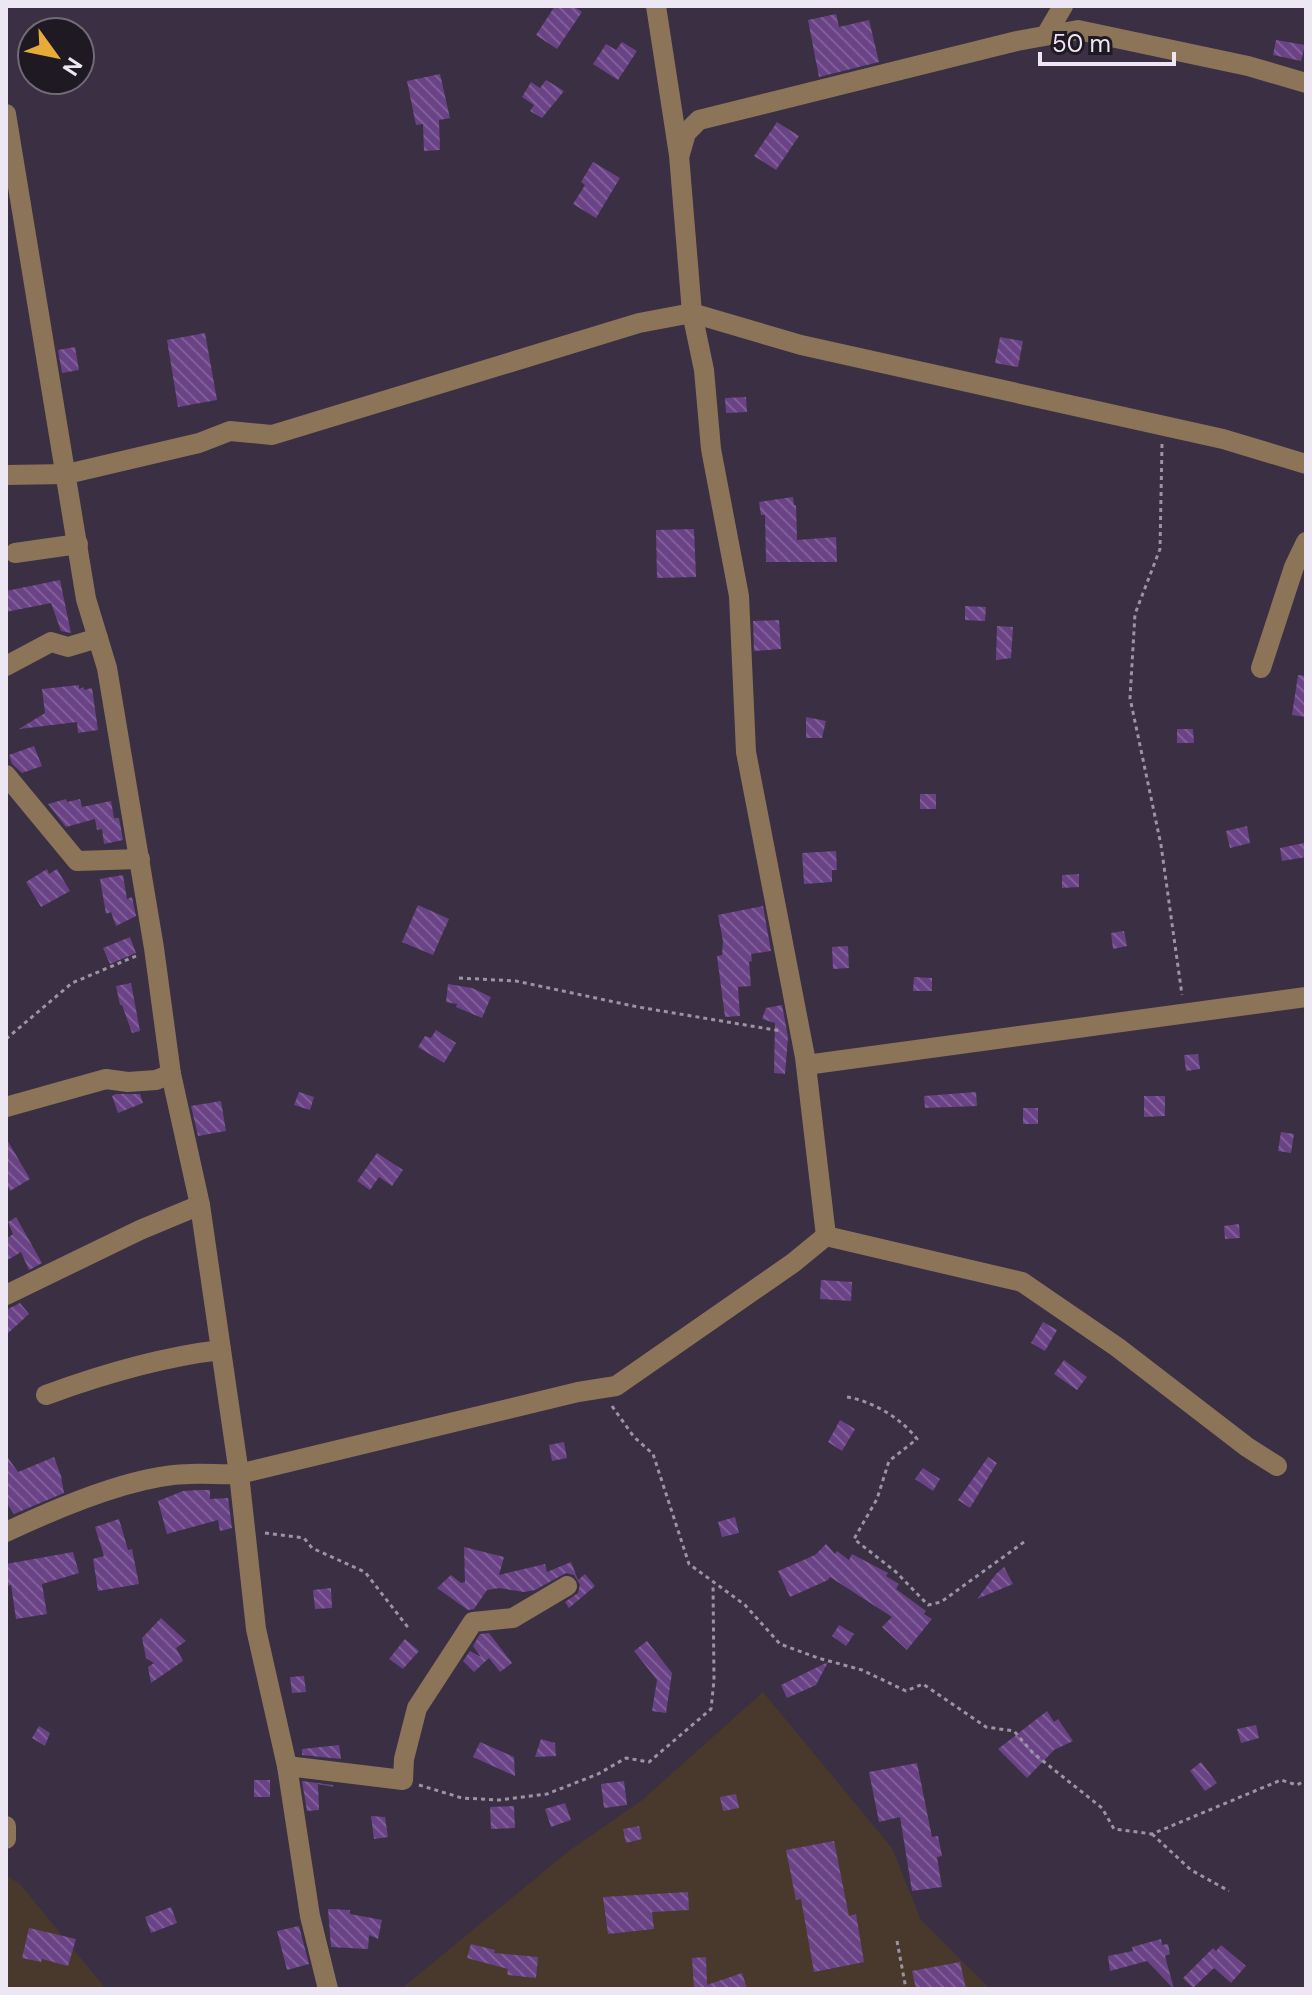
<svg xmlns="http://www.w3.org/2000/svg" width="1312" height="1995" font-family="'DM Sans',sans-serif">
<style>
.education{fill:#48392c}
.building{fill:url(#building-back-hatch)}
.lines{fill:none;stroke-linecap:round;stroke-linejoin:round}
.path{stroke:#9c93a3;stroke-width:3;stroke-dasharray:4 4;stroke-linecap:butt}
.minor{stroke:#8c7458;stroke-width:20}
</style>
<defs>
<pattern id="building-back-hatch" width="6" height="6" patternUnits="userSpaceOnUse" patternTransform="scale(2)"><rect width="6" height="6" fill="#6a4386"/><path d="M-1 5l2 2M0 0l6 6M5-1l2 2" fill="none" stroke="#805e98"/></pattern>
</defs>
<rect width="100%" height="100%" fill="#3a2f43"/>
<g class="education">
<polygon points="763,1692 892,1848 921,1920 990,1989 401,1989 570,1850 641,1801"/>
<polygon points="6,1875 20,1884 106,1989 6,1989"/>
</g>
<g class="building">
<polygon points="555,6 573,6 582,12 557,49 536,35"/>
<polygon points="836,14 839,27 869,20 879,62 819,77 808,20"/>
<polygon points="1276,40 1305,45 1301,61 1273,55"/>
<polygon points="622,42 637,51 618,80 593,64 606,44 616,50"/>
<polygon points="440,74 450,118 439,120 440,150 424,151 423,124 416,125 407,81"/>
<polygon points="546,80 564,91 542,118 530,111 534,105 522,97 531,82 540,88"/>
<polygon points="777,122 799,136 776,170 754,156"/>
<polygon points="593,162 620,178 596,218 573,204 585,185 581,182"/>
<polygon points="205,333 217,400 178,407 167,340"/>
<polygon points="1000,337 1023,341 1018,367 995,363"/>
<polygon points="75,347 79,370 62,373 58,350"/>
<polygon points="746,397 747,412 726,413 725,398"/>
<polygon points="793,497 794,505 796,505 797,540 836,537 837,562 766,562 765,515 761,515 759,502"/>
<polygon points="694,529 696,577 657,578 656,530"/>
<polygon points="60,580 71,633 61,631 51,603 6,612 6,591"/>
<polygon points="965,606 986,607 985,621 965,620"/>
<polygon points="779,620 781,649 754,651 753,621"/>
<polygon points="997,626 1013,627 1011,658 996,660"/>
<polygon points="1298,675 1306,676 1306,717 1292,715"/>
<polygon points="79,685 79,689 84,687 84,690 92,688 98,730 78,733 77,722 19,729 45,713 42,689"/>
<polygon points="806,717 826,721 822,738 806,738"/>
<polygon points="1177,729 1193,729 1194,743 1177,743"/>
<polygon points="34,746 42,766 22,773 12,764 9,755"/>
<rect x="920" y="794" width="16" height="15"/>
<polygon points="66,799 67,802 80,799 82,807 111,801 114,818 119,818 123,840 104,844 102,829 97,830 95,819 66,827 48,804"/>
<polygon points="1247,826 1250,843 1230,848 1226,831"/>
<polygon points="1304,843 1306,857 1282,861 1280,848"/>
<polygon points="836,851 837,870 832,870 832,882 804,884 802,853"/>
<polygon points="47,869 49,874 57,869 70,891 41,907 26,882"/>
<polygon points="1079,874 1079,887 1062,888 1062,875"/>
<polygon points="123,875 127,899 132,897 136,916 116,926 111,912 106,914 100,879"/>
<polygon points="418,905 449,919 433,955 402,942"/>
<polygon points="763,906 771,951 751,954 752,961 749,962 751,986 738,987 740,1016 725,1017 717,956 722,955 723,941 718,915"/>
<polygon points="1124,931 1127,946 1113,949 1111,933"/>
<polygon points="130,937 136,953 110,964 103,948"/>
<polygon points="848,946 849,968 833,969 832,947"/>
<polygon points="914,977 932,978 932,991 913,991"/>
<polygon points="131,983 140,1031 132,1033 122,1005 120,1005 116,986"/>
<polygon points="448,984 472,988 491,997 482,1018 456,1007 457,1004 446,1002"/>
<polygon points="782,1005 788,1037 785,1074 774,1073 775,1023 762,1019 766,1008"/>
<polygon points="436,1030 456,1043 444,1063 418,1047 425,1036 431,1038"/>
<polygon points="1198,1054 1200,1069 1186,1071 1184,1055"/>
<polygon points="299,1092 314,1097 310,1110 294,1105"/>
<polygon points="976,1092 977,1106 925,1108 924,1096"/>
<polygon points="116,1094 140,1094 143,1103 118,1113 112,1096"/>
<polygon points="1144,1096 1165,1096 1165,1116 1144,1117"/>
<polygon points="221,1101 226,1131 198,1136 191,1106"/>
<rect x="1023" y="1108" width="15" height="16"/>
<polygon points="1281,1132 1294,1134 1291,1153 1278,1151"/>
<polygon points="6,1138 30,1179 10,1191 6,1183"/>
<polygon points="377,1153 403,1170 392,1186 379,1177 370,1190 357,1181"/>
<polygon points="16,1217 42,1263 29,1270 21,1252 6,1261 6,1239 13,1234 8,1222"/>
<polygon points="1239,1224 1240,1238 1225,1239 1224,1226"/>
<polygon points="821,1280 852,1282 851,1301 820,1299"/>
<polygon points="20,1303 29,1314 6,1335 6,1310"/>
<polygon points="1043,1322 1057,1330 1045,1351 1031,1343"/>
<polygon points="1064,1360 1087,1377 1077,1390 1054,1374"/>
<polygon points="840,1420 855,1429 842,1451 828,1442"/>
<polygon points="564,1442 567,1458 552,1461 549,1445"/>
<polygon points="6,1455 18,1472 54,1457 61,1476 64,1493 14,1514 6,1502"/>
<polygon points="988,1457 997,1463 970,1508 958,1500"/>
<polygon points="923,1468 940,1479 933,1491 915,1479"/>
<polygon points="199,1490 210,1490 210,1499 228,1498 232,1528 220,1531 218,1520 167,1534 158,1501 183,1491"/>
<polygon points="735,1517 739,1533 722,1537 718,1522"/>
<polygon points="119,1519 128,1550 132,1549 139,1584 98,1591 93,1559 104,1556 95,1527"/>
<polygon points="826,1544 835,1554 837,1551 849,1560 852,1554 888,1573 886,1576 899,1584 896,1589 926,1611 924,1614 932,1619 907,1650 882,1627 892,1617 830,1577 828,1580 790,1597 778,1571 815,1555"/>
<polygon points="464,1547 504,1557 499,1575 545,1564 547,1572 571,1562 578,1580 585,1574 595,1586 569,1608 565,1602 578,1593 580,1585 574,1575 566,1573 535,1590 524,1592 499,1588 487,1590 474,1609 468,1610 437,1588 451,1575 461,1583 465,1582"/>
<polygon points="73,1552 79,1573 42,1584 47,1614 16,1619 11,1585 6,1586 6,1564"/>
<polygon points="1004,1567 1013,1584 977,1599 996,1574"/>
<polygon points="331,1588 332,1608 315,1609 313,1590"/>
<polygon points="161,1618 186,1641 176,1648 183,1661 151,1683 148,1667 154,1663 146,1658 142,1638"/>
<polygon points="839,1625 854,1634 846,1646 832,1636"/>
<polygon points="489,1633 512,1663 500,1672 489,1658 474,1672 463,1661 470,1651 481,1657 473,1646 480,1634"/>
<polygon points="405,1639 419,1651 403,1669 389,1659"/>
<polygon points="647,1641 672,1673 666,1713 652,1711 657,1680 634,1651"/>
<polygon points="828,1662 816,1685 787,1698 781,1685"/>
<polygon points="304,1676 306,1692 292,1693 290,1677"/>
<polygon points="1047,1711 1054,1722 1058,1719 1073,1741 1054,1750 1027,1778 998,1749"/>
<polygon points="1256,1725 1259,1738 1241,1743 1237,1729"/>
<polygon points="39,1726 50,1733 45,1746 32,1738"/>
<polygon points="541,1739 555,1743 556,1756 535,1757"/>
<polygon points="480,1742 514,1757 515,1776 473,1757"/>
<polygon points="339,1745 341,1759 302,1755 302,1749"/>
<polygon points="1201,1762 1217,1783 1205,1791 1190,1771"/>
<polygon points="917,1763 932,1837 938,1836 942,1856 937,1857 942,1887 912,1891 900,1817 879,1822 869,1772"/>
<rect x="254" y="1780" width="16" height="17"/>
<polygon points="302,1781 333,1785 333,1787 318,1784 319,1810 307,1811"/>
<polygon points="624,1781 627,1805 604,1808 601,1784"/>
<polygon points="736,1794 739,1808 723,1811 720,1797"/>
<polygon points="565,1803 571,1820 551,1827 545,1809"/>
<polygon points="514,1806 515,1828 491,1829 490,1807"/>
<polygon points="371,1816 385,1817 388,1837 374,1839"/>
<polygon points="639,1826 642,1839 626,1843 623,1829"/>
<polygon points="834,1841 849,1916 856,1914 864,1962 814,1972 801,1899 796,1900 786,1850"/>
<polygon points="688,1892 689,1910 652,1912 654,1929 608,1934 603,1897"/>
<polygon points="171,1907 177,1923 151,1933 145,1917"/>
<polygon points="328,1909 350,1910 350,1914 382,1920 378,1939 369,1935 368,1949 331,1947"/>
<polygon points="299,1926 309,1964 287,1970 277,1931"/>
<polygon points="29,1928 76,1939 68,1966 42,1959 41,1962 22,1958"/>
<polygon points="1161,1939 1162,1945 1168,1944 1170,1954 1165,1956 1174,1989 1147,1961 1110,1971 1108,1956 1133,1951 1132,1947"/>
<polygon points="471,1944 495,1950 494,1953 538,1957 536,1978 507,1975 508,1969 467,1958"/>
<polygon points="1221,1945 1246,1966 1231,1983 1214,1968 1193,1988 1183,1978 1213,1948 1216,1951"/>
<polygon points="706,1957 707,1985 742,1973 747,1989 694,1989 692,1958"/>
<polygon points="960,1962 966,1989 916,1989 912,1971"/>
</g>
<g class="lines">
<g class="path">
<polyline points="1162,444 1160,549 1135,614 1130,698 1161,845 1182,995"/>
<polyline points="459,978 516,981 638,1007 781,1031"/>
<polyline points="6,1039 72,983 136,956"/>
<path d="M 847,1397 C 872,1401 901,1418 917,1439 L 889,1461 L 877,1499 L 854,1539 L 896,1572 L 928,1605 L 941,1602 L 1024,1542"/>
<polyline points="612,1406 634,1437 653,1454 689,1564 745,1605 780,1644 818,1658 862,1670 906,1691 923,1684 986,1727 1014,1731 1033,1753 1102,1808 1114,1829 1152,1834 1281,1780 1297,1785 1306,1780"/>
<polyline points="265,1533 304,1538 312,1548 365,1572 410,1630"/>
<polyline points="419,1785 462,1798 499,1800 547,1794 598,1774 626,1758 649,1762 711,1709 714,1680 713,1584"/>
<polyline points="1152,1834 1191,1870 1229,1891"/>
<polyline points="897,1941 906,1989"/>
</g>
<g class="minor">
<polyline points="656,6 679,155 692,313 704,370 711,449 739,596 746,752 805,1057 826,1236 1022,1282 1117,1347 1247,1447 1277,1466"/>
<polyline points="1046,35 1063,6"/>
<polyline points="6,114 86,599 107,668 154,948 171,1074 200,1205 239,1474 256,1629 287,1766 310,1916 328,1989"/>
<polyline points="680,154 686,133 699,120 1017,41 1078,30 1248,66 1306,83"/>
<polyline points="6,475 67,474 199,443 230,431 272,435 639,323 692,313 801,345 1223,439 1306,464"/>
<polyline points="15,553 78,544"/>
<polyline points="6,666 51,642 68,647 98,638"/>
<polyline points="1261,668 1294,567 1306,542"/>
<polyline points="6,775 77,861 140,859"/>
<polyline points="806,1065 1306,997"/>
<polyline points="6,1107 106,1079 128,1082 156,1080 171,1074"/>
<polyline points="6,1295 140,1230 200,1205"/>
<path d="M 46,1395 C 103,1374 160,1357 221,1350"/>
<path d="M 6,1532 C 57,1508 133,1475 189,1474 C 206,1473 223,1475 239,1474 L 578,1392 L 616,1386 L 793,1263 L 826,1236"/>
<polyline points="287,1766 403,1780 404,1759 417,1708 473,1622 513,1618 567,1586"/>
<polyline points="6,1826 6,1839"/>
</g>
</g>
<rect width="1312" height="1995" fill="none" stroke="#ede6f3" stroke-width="16"/>
<g transform="translate(56 56) rotate(123)"><circle r="38" fill="#1e1923" stroke="#716b76" stroke-width="2"/>
<path d="M0-6L14 30L0 20L-14 30Z" fill="#e7ac37"/>
<text y="-12" font-size="22" font-weight="bold" text-anchor="middle" fill="#ede6f3">N</text>
</g>
<path d="M1040 52v12h134v-12" fill="none" stroke="#ede6f3" stroke-width="4"/>
<text x="1052" y="52" font-size="24" fill="#ede6f3" stroke="#1e1923" stroke-width="6" paint-order="stroke">50 m</text>
</svg>
